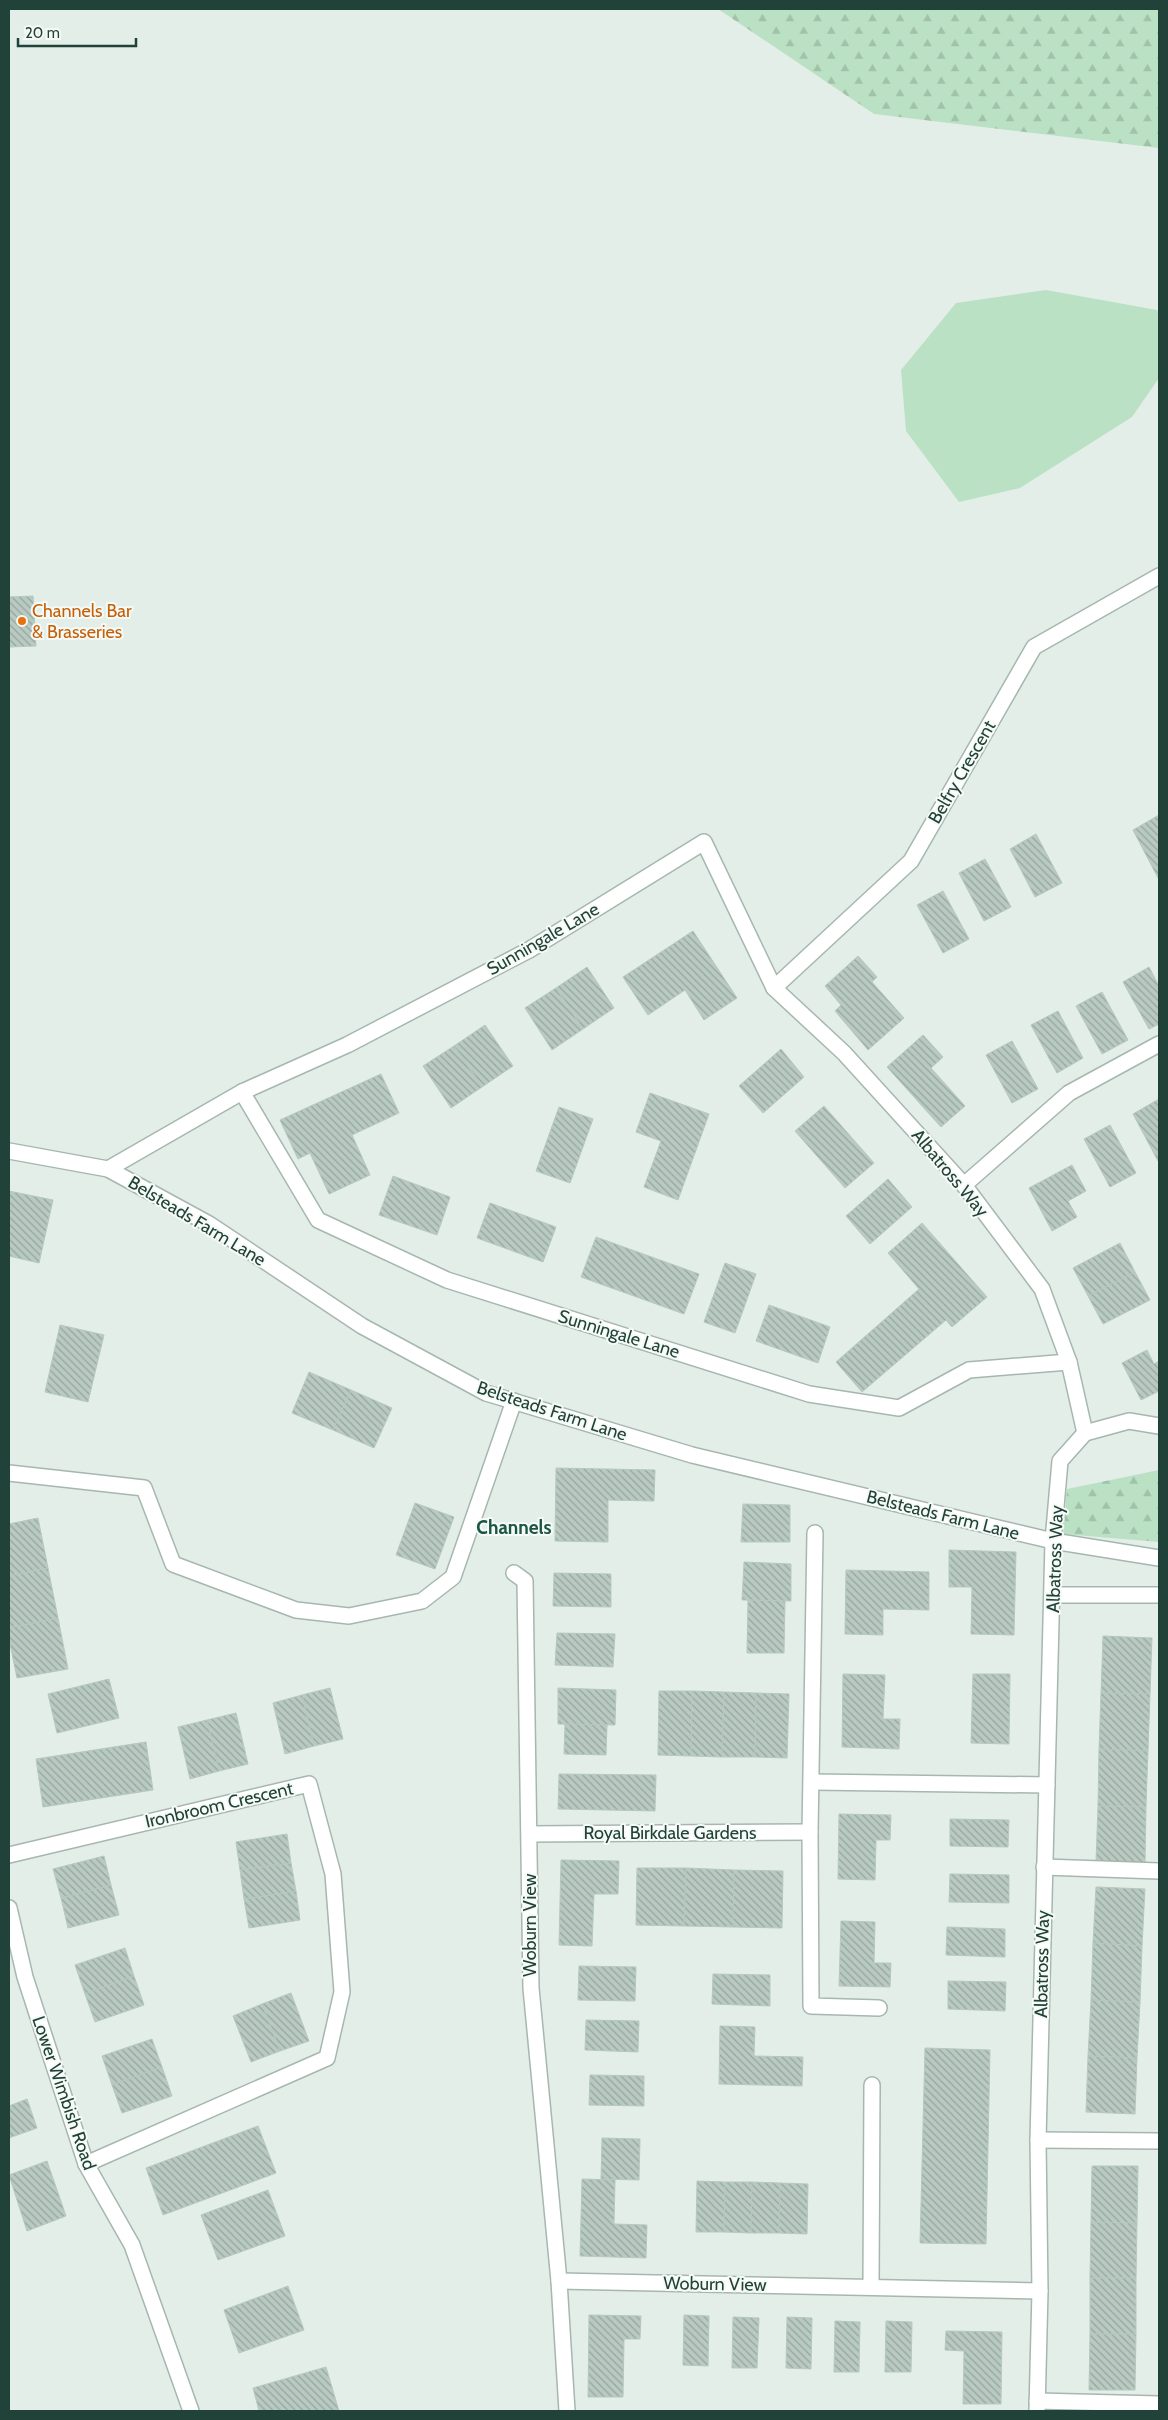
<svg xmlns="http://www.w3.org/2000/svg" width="1168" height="2420" font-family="Cabin,sans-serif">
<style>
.forest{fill:url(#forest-firs)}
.green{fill:#bbe1c4}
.building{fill:url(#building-back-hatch);stroke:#b5c9c0}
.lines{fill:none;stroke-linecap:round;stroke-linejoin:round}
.lane-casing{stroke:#a6b7b0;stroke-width:18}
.street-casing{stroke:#a6b7b0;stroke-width:18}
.lane{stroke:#fff;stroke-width:15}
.street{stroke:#fff;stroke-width:15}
.food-dot{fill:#e8710a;stroke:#f5faf7;stroke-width:2}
.labels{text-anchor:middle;stroke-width:4;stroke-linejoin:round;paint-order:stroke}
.food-label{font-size:18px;fill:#c56008;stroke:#f5faf7;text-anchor:start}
.street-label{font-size:18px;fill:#214238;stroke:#f5faf7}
.neighbourhood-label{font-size:19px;font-weight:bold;fill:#1b5645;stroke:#f5faf7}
</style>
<defs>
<pattern id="forest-firs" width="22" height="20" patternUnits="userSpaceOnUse" patternTransform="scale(1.25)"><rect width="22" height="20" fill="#bbe1c4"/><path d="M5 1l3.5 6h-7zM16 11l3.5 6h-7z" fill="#a0c2a9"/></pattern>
<pattern id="building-back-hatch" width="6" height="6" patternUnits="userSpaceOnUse" patternTransform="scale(1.25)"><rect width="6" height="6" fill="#b9cac2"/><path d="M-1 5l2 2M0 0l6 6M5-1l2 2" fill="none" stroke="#96a69f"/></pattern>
</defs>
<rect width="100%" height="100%" fill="#e4eee9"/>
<g class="forest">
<polygon points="718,9 1159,9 1159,148 874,114"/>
<polygon points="1159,1470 1159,1542 1063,1534 1067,1489"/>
</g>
<polygon class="green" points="1046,290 1157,310 1159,314 1159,378 1132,417 1020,488 959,502 906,431 901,370 956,303"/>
<g class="building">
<polygon points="33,596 36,646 9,647 9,597"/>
<polygon points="1159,815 1159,877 1158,878 1133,830"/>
<polygon points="1036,834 1062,883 1035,897 1010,849"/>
<polygon points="985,859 1011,907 984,921 959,873"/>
<polygon points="943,891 969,939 943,953 917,905"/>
<polygon points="693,931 737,998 704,1020 685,990 648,1015 623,977"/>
<polygon points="858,956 877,977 872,982 904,1018 868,1050 835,1011 841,1005 825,986"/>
<polygon points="587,967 614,1008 583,1029 556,988"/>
<polygon points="1149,967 1159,986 1159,1024 1149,1029 1123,982"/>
<polygon points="556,988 583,1029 552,1050 525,1008"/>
<polygon points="1102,992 1128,1040 1102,1054 1076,1006"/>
<polygon points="1058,1011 1083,1058 1057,1073 1031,1025"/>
<polygon points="485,1025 513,1066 482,1087 454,1046"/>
<polygon points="923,1035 943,1057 931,1068 965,1106 941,1127 887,1067"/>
<polygon points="1012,1041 1038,1089 1012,1103 986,1055"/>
<polygon points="454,1046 482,1087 451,1108 423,1066"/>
<polygon points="781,1049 804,1077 763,1113 739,1086"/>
<polygon points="381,1074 399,1113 352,1135 370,1175 329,1194 310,1153 298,1159 280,1120"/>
<polygon points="650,1093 709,1114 678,1200 644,1187 661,1141 636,1132"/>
<polygon points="1159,1099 1159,1161 1158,1161 1133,1114"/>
<polygon points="824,1106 874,1163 845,1188 795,1131"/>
<polygon points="559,1107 593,1119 570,1183 536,1171"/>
<polygon points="1110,1125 1136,1173 1110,1187 1084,1139"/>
<polygon points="1072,1165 1086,1191 1068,1201 1077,1217 1052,1231 1029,1188"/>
<polygon points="393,1176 450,1197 437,1235 379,1215"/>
<polygon points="888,1179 912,1207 870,1244 846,1216"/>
<polygon points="9,1191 53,1200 39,1263 9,1256"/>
<polygon points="490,1203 556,1227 543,1262 477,1238"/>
<polygon points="922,1223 987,1297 952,1327 946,1320 862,1392 836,1362 919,1289 888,1253"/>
<polygon points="596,1237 699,1274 684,1314 581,1277"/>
<polygon points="1120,1243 1135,1272 1088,1296 1073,1268"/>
<polygon points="725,1263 756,1274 735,1333 704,1322"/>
<polygon points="1135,1272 1150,1300 1103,1324 1088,1296"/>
<polygon points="769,1305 830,1327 818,1363 756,1341"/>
<polygon points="60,1325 104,1335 88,1402 45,1392"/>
<polygon points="1147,1350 1154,1364 1159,1361 1159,1391 1141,1400 1122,1363"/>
<polygon points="309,1372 351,1390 333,1430 292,1413"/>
<polygon points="351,1390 392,1408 374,1448 333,1430"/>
<polygon points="556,1468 655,1470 654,1501 608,1500 608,1542 555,1541"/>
<polygon points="415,1503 454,1517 435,1569 396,1555"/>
<polygon points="743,1504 790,1505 790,1542 741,1542"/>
<polygon points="38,1518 48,1568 9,1576 9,1524"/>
<polygon points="949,1550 1016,1552 1014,1635 971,1634 972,1587 949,1587"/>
<polygon points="744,1562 791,1564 791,1601 742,1600"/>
<polygon points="48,1568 58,1618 9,1628 9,1576"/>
<polygon points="846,1570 929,1572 929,1610 883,1609 883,1635 845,1634"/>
<polygon points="554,1573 611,1574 611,1607 553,1606"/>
<polygon points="748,1600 785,1601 784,1653 747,1653"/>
<polygon points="58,1618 68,1669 17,1678 9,1639 9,1628"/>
<polygon points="557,1633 615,1634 613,1667 555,1665"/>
<polygon points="1103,1636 1152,1638 1150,1694 1101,1693"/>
<polygon points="843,1674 885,1675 883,1719 900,1719 899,1749 842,1747"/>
<polygon points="973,1674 1010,1674 1009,1744 971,1743"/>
<polygon points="109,1679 119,1718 57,1733 48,1694"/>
<polygon points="330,1688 343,1739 314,1746 302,1695"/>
<polygon points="558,1688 616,1690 615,1725 558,1724"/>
<polygon points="659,1691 692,1691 691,1756 658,1755"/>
<polygon points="692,1691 724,1692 722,1757 691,1756"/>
<polygon points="724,1692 756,1693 755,1757 722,1757"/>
<polygon points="756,1693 789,1694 787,1758 755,1757"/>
<polygon points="1101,1693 1150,1694 1148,1751 1099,1749"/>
<polygon points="302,1695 314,1746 285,1754 273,1703"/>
<polygon points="236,1713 248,1764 219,1771 207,1720"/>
<polygon points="207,1720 219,1771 190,1779 178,1727"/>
<polygon points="565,1724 607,1725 606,1755 564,1754"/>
<polygon points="146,1742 153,1790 43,1807 36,1759"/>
<polygon points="1099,1749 1148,1751 1146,1807 1098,1806"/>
<polygon points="559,1774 656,1775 655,1811 558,1809"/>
<polygon points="1098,1806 1146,1807 1145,1864 1096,1862"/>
<polygon points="839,1814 891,1815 890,1840 876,1840 875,1880 838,1879"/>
<polygon points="950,1819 1009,1820 1008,1847 950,1846"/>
<polygon points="287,1834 291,1863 240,1870 236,1842"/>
<polygon points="104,1856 111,1885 61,1898 53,1869"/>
<polygon points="561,1860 619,1861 618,1894 594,1894 592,1946 559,1945"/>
<polygon points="291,1863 296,1891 244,1899 240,1870"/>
<polygon points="637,1868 686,1868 684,1926 636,1925"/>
<polygon points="686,1868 734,1870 733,1927 684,1926"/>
<polygon points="734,1870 783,1871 782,1928 733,1927"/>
<polygon points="950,1874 1009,1875 1009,1903 949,1902"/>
<polygon points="111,1885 119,1915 68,1928 61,1898"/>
<polygon points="1096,1887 1145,1889 1142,1946 1093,1943"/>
<polygon points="296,1891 300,1920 249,1928 244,1899"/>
<polygon points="841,1921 875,1922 874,1963 891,1963 890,1987 839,1986"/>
<polygon points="947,1927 1005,1929 1005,1957 946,1955"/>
<polygon points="1093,1943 1142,1946 1140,2002 1091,2000"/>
<polygon points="125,1948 134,1976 85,1994 75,1965"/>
<polygon points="579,1966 636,1967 635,2001 578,2000"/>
<polygon points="713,1974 770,1975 770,2006 712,2004"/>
<polygon points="134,1976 144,2005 95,2022 85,1994"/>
<polygon points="948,1981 1006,1982 1005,2011 948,2009"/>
<polygon points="291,1993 309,2041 280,2051 262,2004"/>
<polygon points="1091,2000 1140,2002 1137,2058 1088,2056"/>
<polygon points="262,2004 280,2051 251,2062 233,2016"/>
<polygon points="586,2020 639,2021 638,2052 585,2050"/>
<polygon points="720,2026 755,2027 754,2056 803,2057 802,2086 719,2084"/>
<polygon points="152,2039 162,2067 112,2085 102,2056"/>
<polygon points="925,2048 990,2050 986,2244 920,2243"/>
<polygon points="1088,2056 1137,2058 1135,2114 1086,2112"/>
<polygon points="162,2067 172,2096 122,2113 112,2085"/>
<polygon points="590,2075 644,2076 644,2106 589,2105"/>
<polygon points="27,2099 37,2128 9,2138 9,2106"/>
<polygon points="258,2126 276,2173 163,2215 146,2168"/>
<polygon points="602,2138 640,2139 639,2180 601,2179"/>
<polygon points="47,2161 66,2216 27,2231 9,2175"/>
<polygon points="1092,2166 1138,2166 1137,2223 1091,2222"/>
<polygon points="582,2179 615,2180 614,2224 647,2225 646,2258 580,2256"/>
<polygon points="697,2181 725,2182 724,2232 696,2232"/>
<polygon points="725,2182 752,2182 751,2233 724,2232"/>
<polygon points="752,2182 780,2183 779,2233 751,2233"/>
<polygon points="780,2183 808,2184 807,2234 779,2233"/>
<polygon points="268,2190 285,2236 218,2260 201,2215"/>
<polygon points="1091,2222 1137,2223 1136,2278 1090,2278"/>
<rect x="1090" y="2278" width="46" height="56"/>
<polygon points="288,2286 304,2330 239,2353 224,2310"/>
<polygon points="589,2315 641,2316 640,2339 624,2339 623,2397 588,2397"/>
<polygon points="684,2315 709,2316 708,2366 683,2365"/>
<polygon points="733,2317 759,2318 757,2368 732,2368"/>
<polygon points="787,2317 812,2318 811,2369 786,2368"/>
<polygon points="835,2321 860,2322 859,2372 834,2372"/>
<polygon points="886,2321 912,2322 911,2372 885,2372"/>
<polygon points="946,2331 1002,2332 1001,2404 963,2404 964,2351 945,2350"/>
<polygon points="1090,2334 1136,2334 1135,2390 1089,2390"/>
<polygon points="326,2367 339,2411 259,2411 253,2388"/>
</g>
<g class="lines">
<defs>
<g id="lane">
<polyline points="9,1473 144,1488 173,1564 296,1610 349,1616 422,1601 453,1577 514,1401"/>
<polyline points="1044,1867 1159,1871"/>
<polyline points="1037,2401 1159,2404"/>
</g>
<g id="street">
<polyline points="774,988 911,861 1034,647 1159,576"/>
<polyline points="242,1092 318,1220 447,1280 809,1394 899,1408 969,1370 1069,1362"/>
<polyline points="9,1151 108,1169 209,1224 362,1326 486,1393 692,1455 1053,1541 1159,1558"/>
<polyline points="108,1169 242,1092 347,1045 529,950 704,842 774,988 844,1053 964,1185 1042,1289 1069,1362 1085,1433"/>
<polyline points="964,1185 1069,1093 1159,1044"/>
<polyline points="1085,1433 1129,1421 1159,1426"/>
<polyline points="815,1533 810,1832 811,2006 879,2008"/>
<polyline points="514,1573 525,1581 531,1988 559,2281 567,2411"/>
<polyline points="1053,1595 1159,1595"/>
<polyline points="812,1782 1047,1785"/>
<polyline points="530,1834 810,1832"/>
<polyline points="9,1855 309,1784 333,1874 342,1992 327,2058 86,2164"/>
<polyline points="9,1908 25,1977 86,2164 132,2245 191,2411"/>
<polyline points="1038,2140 1159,2141"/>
<polyline points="559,2281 1040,2291"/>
<polyline points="871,2286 872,2085"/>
<polyline points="1037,2411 1040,2291 1038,2140 1053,1541 1060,1461 1085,1433"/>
</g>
</defs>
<use href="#lane" class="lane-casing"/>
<use href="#street" class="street-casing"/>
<use href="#lane" class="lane"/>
<use href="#street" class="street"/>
</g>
<circle class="food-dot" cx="22" cy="621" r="5"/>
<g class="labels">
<g class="food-label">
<text x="32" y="617">Channels Bar<tspan x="32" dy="21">&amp; Brasseries</tspan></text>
</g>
<g class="street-label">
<text transform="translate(962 772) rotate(-60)" y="6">Belfry Crescent</text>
<text transform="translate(543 939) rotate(-30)" y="6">Sunningale Lane</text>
<text transform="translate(950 1173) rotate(50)" y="6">Albatross Way</text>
<text transform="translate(197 1221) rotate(31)" y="6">Belsteads Farm Lane</text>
<text transform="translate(619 1334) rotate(17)" y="6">Sunningale Lane</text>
<text transform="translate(552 1411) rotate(18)" y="6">Belsteads Farm Lane</text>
<text transform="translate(943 1515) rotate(14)" y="6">Belsteads Farm Lane</text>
<text transform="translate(1055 1559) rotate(-88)" y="6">Albatross Way</text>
<text transform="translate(219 1805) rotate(-13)" y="6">Ironbroom Crescent</text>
<text x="670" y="1839">Royal Birkdale Gardens</text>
<text transform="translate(530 1925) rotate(-90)" y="6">Woburn View</text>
<text transform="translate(1042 1964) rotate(-89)" y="6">Albatross Way</text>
<text transform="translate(64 2093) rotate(71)" y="6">Lower Wimbish Road</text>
<text transform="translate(715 2284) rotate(1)" y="6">Woburn View</text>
</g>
<g class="neighbourhood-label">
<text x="514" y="1534">Channels</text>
</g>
</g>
<rect width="1168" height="2420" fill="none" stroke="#214238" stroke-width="20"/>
<path d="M18 38v8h118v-8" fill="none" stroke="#214238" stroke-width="2.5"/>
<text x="25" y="38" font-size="15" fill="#214238" stroke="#f5faf7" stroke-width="4" paint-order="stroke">20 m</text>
</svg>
